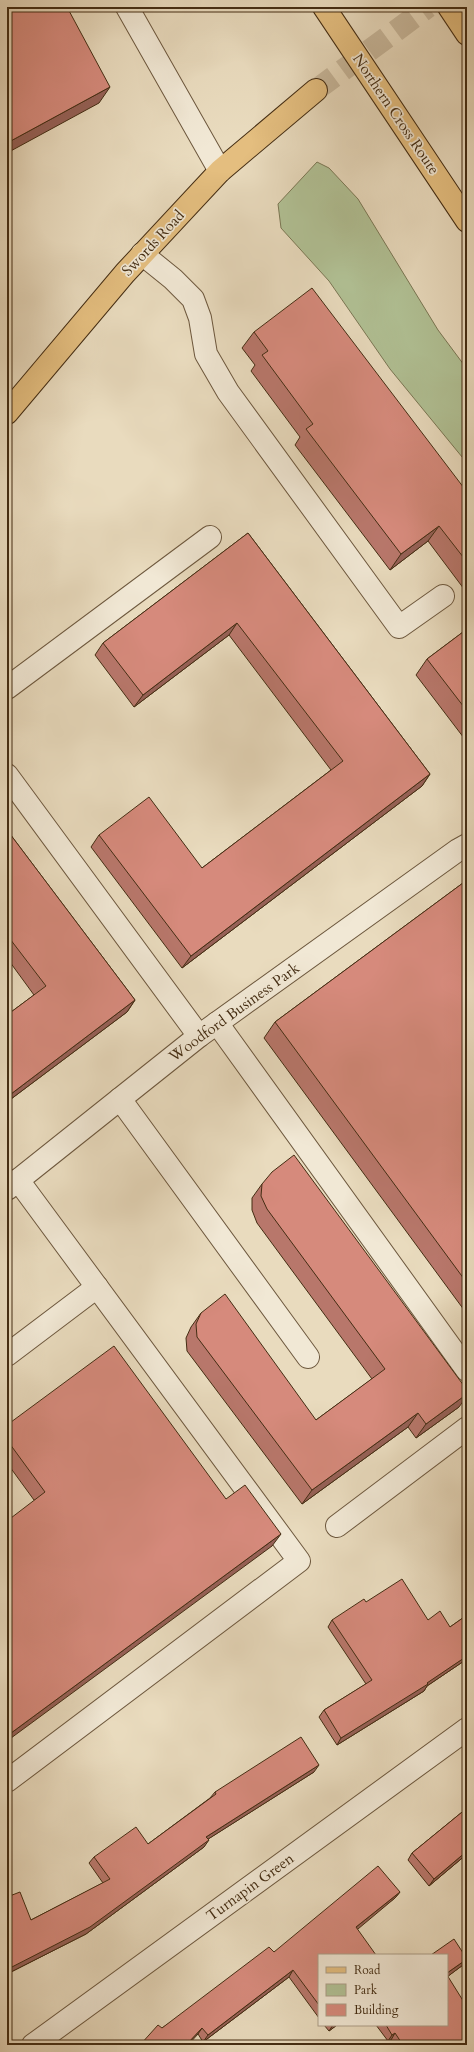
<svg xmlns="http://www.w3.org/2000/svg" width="474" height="2052" font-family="Cardo,serif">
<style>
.green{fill:#b1c195;stroke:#7a7754}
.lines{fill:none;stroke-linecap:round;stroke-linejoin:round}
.major-tunnel{stroke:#c8b89c;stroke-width:22;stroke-dasharray:22 11;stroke-linecap:butt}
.minor-casing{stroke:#6d583e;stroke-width:24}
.major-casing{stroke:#442d13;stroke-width:24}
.highway-casing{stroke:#442d13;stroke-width:24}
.minor{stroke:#f1e8d5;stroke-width:22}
.major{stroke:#e4be7f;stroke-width:22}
.highway{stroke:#e4be7f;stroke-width:22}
.wall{fill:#b8776b;stroke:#442d13}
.shaded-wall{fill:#966157;stroke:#442d13}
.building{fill:#d68a7c;stroke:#442d13}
.labels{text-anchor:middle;stroke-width:3.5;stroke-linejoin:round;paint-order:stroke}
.street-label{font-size:15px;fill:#442d13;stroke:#f1e8d5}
</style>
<rect width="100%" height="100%" fill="#e9dbbe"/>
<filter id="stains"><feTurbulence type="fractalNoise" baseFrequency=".005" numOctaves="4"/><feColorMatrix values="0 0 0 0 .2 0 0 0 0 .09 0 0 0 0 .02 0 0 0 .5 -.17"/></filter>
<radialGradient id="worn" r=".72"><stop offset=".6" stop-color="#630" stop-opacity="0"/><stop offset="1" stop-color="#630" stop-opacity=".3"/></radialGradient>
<polygon class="green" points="317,162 329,168 358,199 438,330 467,369 467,463 390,369 329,281 281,228 278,204"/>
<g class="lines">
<polyline class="major-tunnel" points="316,90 428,7"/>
<defs>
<g id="minor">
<polyline points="127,7 220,171"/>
<polyline points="142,254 173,279 193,299 200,318 206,354 228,392 399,627 443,596"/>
<polyline points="7,688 210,537"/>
<polyline points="7,775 199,1036"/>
<polyline points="217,1023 467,1370"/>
<polyline points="120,1099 308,1357"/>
<polyline points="7,1189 199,1036 458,850 467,845"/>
<polyline points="7,1355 97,1287"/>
<polyline points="337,1526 467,1428"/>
<polyline points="7,1781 299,1561 18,1180"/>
<polyline points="33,2045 467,1729"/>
</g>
<polyline id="major" points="7,413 125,273 220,171 316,90"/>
<g id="highway">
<polyline points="324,7 467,221"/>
<polyline points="449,7 467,34"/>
</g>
</defs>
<use href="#minor" class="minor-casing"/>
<use href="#major" class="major-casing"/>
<use href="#highway" class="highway-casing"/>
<use href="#minor" class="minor"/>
<use href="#major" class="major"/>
<use href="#highway" class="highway"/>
</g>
<g class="wall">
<polygon points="254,332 467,492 467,593 428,541 390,570 295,445 300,437 251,371 255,365 242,348"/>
<polygon points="248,533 430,774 422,786 182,968 91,847 99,835 202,868 331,770 229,635 134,707 95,655 103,643"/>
<polygon points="467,629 467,742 416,675 427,659"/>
<polygon points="7,830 135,1000 127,1012 7,1102 7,1015 34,995 7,958"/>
<polygon points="467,880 467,1314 264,1038 275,1022"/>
<polygon points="262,1184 459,1407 416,1438 408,1427 302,1504 187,1351 186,1338 191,1327 201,1313 316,1420 372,1379 257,1223 252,1210 252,1198"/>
<polygon points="7,1425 226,1499 272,1546 34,1500 7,1463"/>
<polygon points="467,1615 467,1659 427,1686 424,1691 337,1745 319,1717 324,1710 366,1684 328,1627 332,1620 428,1620 450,1627"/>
<polygon points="314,1772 208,1839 204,1847 86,1934 7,1974 7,1896 31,1920 103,1883 89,1863 94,1857 148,1844 210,1798 215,1792"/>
<polygon points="467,1808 467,1854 429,1886 408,1860 412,1853"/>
<polygon points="400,1892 395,1898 319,1955 319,2018 289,1977 203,2042 198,2034 162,2028 274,1952"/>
<polygon points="447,1955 467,1959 463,1965 448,1976 467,2045 394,2045 391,2040 388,2041 376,2025 447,2025"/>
<polygon points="324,2025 337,2025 329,2031"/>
</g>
<g class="shaded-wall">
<polygon points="110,87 99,103 7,153 7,143"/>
<polygon points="439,526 428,541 390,570 401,554"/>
<polygon points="237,623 229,635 134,707 143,695"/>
<polygon points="430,774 422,786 182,968 191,956"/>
<polygon points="135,1000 127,1012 7,1102 7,1097"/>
<polygon points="467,1394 467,1396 459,1407 416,1438 426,1424"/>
<polygon points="418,1413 408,1427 302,1504 312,1490"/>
<polygon points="281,1534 272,1546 7,1741 7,1736"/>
<polygon points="467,1656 467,1659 427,1686 424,1691 337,1745 341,1738"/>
<polygon points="319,1765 314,1772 202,1843 206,1837"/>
<polygon points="209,1840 204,1847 86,1934 7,1974 7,1971 8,1969"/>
<polygon points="467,1851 467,1854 429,1886 434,1879"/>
<polygon points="400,1892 395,1898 352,1934 356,1927"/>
<polygon points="467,1959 463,1965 447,1977 447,1973"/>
<polygon points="293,1970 289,1977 203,2042 208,2035"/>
<polygon points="333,2025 337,2025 329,2031"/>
<polygon points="202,2028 198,2034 188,2045 186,2045"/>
<polygon points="395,2033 391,2040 388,2041 392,2035"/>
</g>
<g class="building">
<polygon points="7,7 67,7 110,87 7,143"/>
<polygon points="312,288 467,492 467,562 439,526 401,554 306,429 313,424 262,355 268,351 254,332"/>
<polygon points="248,533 430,774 191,956 99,835 149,797 202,868 343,761 237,623 143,695 103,643"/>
<polygon points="467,629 467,711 427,659"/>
<polygon points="7,830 135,1000 7,1097 7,1015 46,986 7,935"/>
<polygon points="467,880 467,1283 275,1022"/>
<polygon points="294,1155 467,1390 467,1394 426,1424 418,1413 312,1490 197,1337 196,1324 201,1313 225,1294 316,1420 385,1369 267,1209 261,1196 262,1184 272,1172"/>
<polygon points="114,1346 226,1499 245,1485 281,1534 7,1736 7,1521 45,1492 7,1440 7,1425"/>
<polygon points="402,1579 428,1620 440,1611 450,1627 467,1615 467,1656 427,1683 428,1684 341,1738 324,1710 372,1680 332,1620 364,1599 366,1602"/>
<polygon points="301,1737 319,1765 206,1837 209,1840 90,1927 8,1969 7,1967 7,1896 7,1897 20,1892 31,1920 110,1879 94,1857 136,1827 148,1844 216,1794 215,1792"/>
<polygon points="467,1808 467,1851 434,1879 412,1853"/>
<polygon points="378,1866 400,1892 356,1927 376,1955 319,1955 319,2005 293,1970 208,2035 202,2028 186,2045 140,2045 158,2025 162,2028 269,1947 274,1952"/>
<polygon points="454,1939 467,1959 447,1973 447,1955 431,1955"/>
<polygon points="447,1975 467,2007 467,2045 403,2045 395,2033 392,2035 386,2025 447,2025"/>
</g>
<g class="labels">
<g class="street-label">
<text transform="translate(396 114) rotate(56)" y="5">Northern Cross Route</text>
<text transform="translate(153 243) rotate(-47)" y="5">Swords Road</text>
<text transform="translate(234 1012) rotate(-36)" y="5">Woodford Business Park</text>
<text transform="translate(250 1887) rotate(-36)" y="5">Turnapin Green</text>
</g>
</g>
<rect width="474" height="2052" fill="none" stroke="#e9dbbe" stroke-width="24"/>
<rect x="8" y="8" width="458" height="2036" fill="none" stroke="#442d13" stroke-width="2"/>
<rect x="12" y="12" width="450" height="2028" fill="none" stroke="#442d13"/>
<rect x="318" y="1954" width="130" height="72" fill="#f1e8d5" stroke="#ac9d87"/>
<rect x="326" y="1967" width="20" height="6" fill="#e4be7f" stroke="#ac9d87"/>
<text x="354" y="1974" font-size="12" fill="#442d13">Road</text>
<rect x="326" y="1984" width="20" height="12" fill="#b1c195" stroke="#ac9d87"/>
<text x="354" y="1994" font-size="12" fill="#442d13">Park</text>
<rect x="326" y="2004" width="20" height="12" fill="#d68a7c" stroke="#ac9d87"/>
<text x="354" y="2014" font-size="12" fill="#442d13">Building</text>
<rect width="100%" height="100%" filter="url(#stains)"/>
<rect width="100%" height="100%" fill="url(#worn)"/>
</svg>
